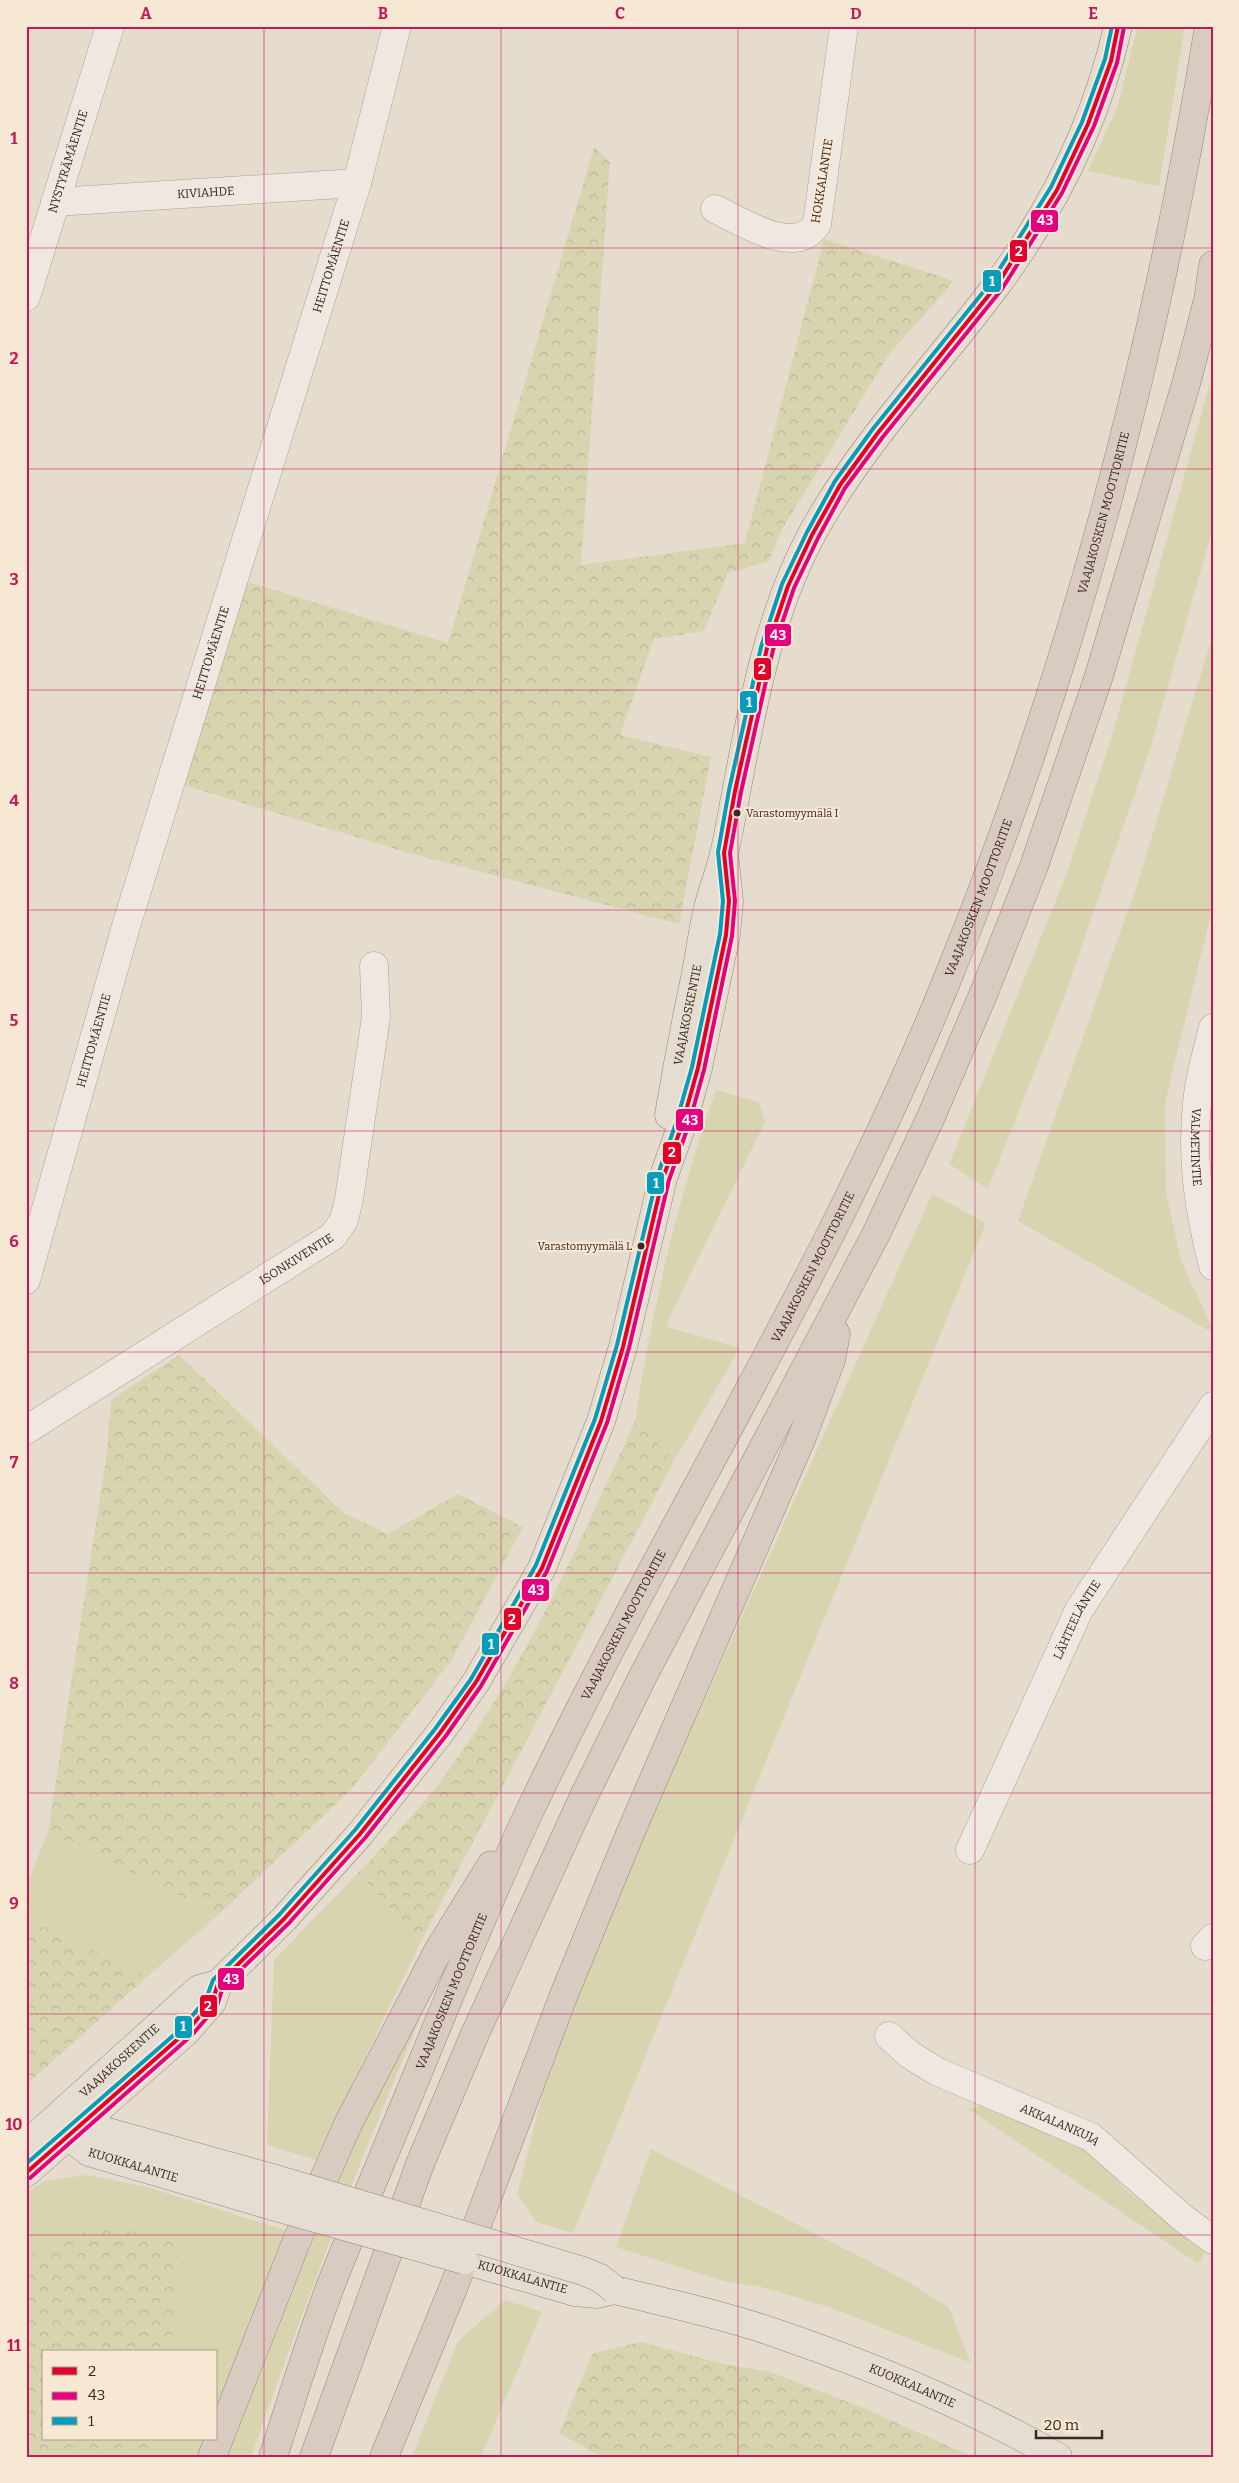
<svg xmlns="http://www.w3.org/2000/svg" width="1239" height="2483" font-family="Bitter,serif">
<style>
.grass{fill:#d9d4b0}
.forest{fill:url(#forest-crowns)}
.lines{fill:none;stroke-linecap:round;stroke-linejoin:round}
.minor-casing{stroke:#aba197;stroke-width:29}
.major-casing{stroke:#91877e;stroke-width:29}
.highway-casing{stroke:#91877e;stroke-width:29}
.minor{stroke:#eee8e0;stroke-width:28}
.major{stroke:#e5ddd1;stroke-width:28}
.highway{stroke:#d9cbbf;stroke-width:28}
.major-bridge-casing{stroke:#91877e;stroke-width:29;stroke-linecap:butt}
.major-bridge{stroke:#e5ddd1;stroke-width:28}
.bus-1-casing{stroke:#f7e8d4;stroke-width:8}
.bus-2-casing{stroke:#f7e8d4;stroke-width:8}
.bus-3-casing{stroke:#f7e8d4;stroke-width:8}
.bus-1{stroke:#e4002b;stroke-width:4}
.bus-2{stroke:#e5007d;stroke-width:4}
.bus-3{stroke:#069cbc;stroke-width:4}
.grid{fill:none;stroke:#c2185b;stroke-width:1;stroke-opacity:0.55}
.bus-dot{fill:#3b281e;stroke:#f7e8d4;stroke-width:2}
.labels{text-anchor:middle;stroke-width:4;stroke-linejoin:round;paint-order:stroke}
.bus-label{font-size:11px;fill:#3b281e;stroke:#f7e8d4;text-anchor:start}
.street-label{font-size:12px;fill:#3b281e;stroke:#f7e8d4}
.line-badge{stroke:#f7e8d4;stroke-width:2}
.badge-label{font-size:14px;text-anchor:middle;font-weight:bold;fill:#fff}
.neatline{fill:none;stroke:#c2185b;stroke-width:2}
.grid-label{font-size:16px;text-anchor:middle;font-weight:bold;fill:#c2185b}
</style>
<defs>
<pattern id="forest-crowns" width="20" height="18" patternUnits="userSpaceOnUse" patternTransform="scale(1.25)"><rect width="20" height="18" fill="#d9d4b0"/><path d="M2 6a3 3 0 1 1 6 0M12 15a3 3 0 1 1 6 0" fill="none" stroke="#bbb697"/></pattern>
</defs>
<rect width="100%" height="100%" fill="#e6dcce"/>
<g class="grass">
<polygon points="1138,26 1185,26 1159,186 1088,171 1117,108"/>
<polygon points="1213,372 1213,527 1208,545 1151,746 1065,995 988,1189 949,1164 1067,873 1114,729"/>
<polygon points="1213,634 1213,906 1165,1103 1166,1192 1181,1261 1213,1329 1213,1333 1018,1221 1138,882"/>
<path d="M 716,1090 L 759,1102 L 765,1122 L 670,1316 L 667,1327 L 740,1348 L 674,1461 L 635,1421 C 652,1309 678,1197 716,1090 Z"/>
<polygon points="932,1194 986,1223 573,2233 536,2222 517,2194 542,2095 575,2002 649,1823"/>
<polygon points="48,1832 218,1915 148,1976 26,1919 26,1886"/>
<polygon points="358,1873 421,1941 316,2160 267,2145 274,1960"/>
<path d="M 418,2017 L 420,2018 L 417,2027 C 356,2168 302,2312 251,2457 L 228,2457 L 311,2245 L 360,2130 Z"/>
<polygon points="985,2105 1070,2140 1094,2154 1127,2191 1167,2221 1176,2232 1199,2243 1204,2252 1202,2260 1197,2263 968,2109"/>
<polygon points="651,2149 907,2281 949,2308 971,2363 829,2307 758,2286 726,2282 616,2247"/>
<polygon points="86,2175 147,2187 285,2230 216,2411 216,2352 44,2352 44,2439 205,2439 199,2457 26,2457 26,2194 44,2181"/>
<polygon points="505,2300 542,2312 481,2457 412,2457 458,2341"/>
</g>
<g class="forest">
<polygon points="594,147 610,162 581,565 745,543 824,239 954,281 890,353 781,531 769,561 728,573 704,631 654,639 620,735 711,757 679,924 409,853 170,781 235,578 448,643"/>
<polygon points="179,1355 344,1513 388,1534 458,1494 523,1527 451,1661 351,1790 218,1915 48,1832 107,1452 111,1400"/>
<path d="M 635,1421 L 674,1461 L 421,1941 L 358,1873 C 384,1845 413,1817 437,1786 C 521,1675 578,1547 635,1421 Z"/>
<polygon points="26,1919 148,1976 26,2085"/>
<polygon points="96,2227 151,2234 179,2244 171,2352 44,2352 44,2439 151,2439 147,2457 26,2457 26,2259 45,2247"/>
<polygon points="641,2342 723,2364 770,2372 859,2406 973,2457 601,2457 559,2433 593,2353"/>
</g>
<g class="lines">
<defs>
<g id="minor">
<path id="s1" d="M 55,202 L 357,183"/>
<path d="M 715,209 C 741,221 796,258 817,224 L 844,26"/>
<path id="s2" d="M 26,297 L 110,26"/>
<path id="s3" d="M 1213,1028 C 1207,1052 1199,1078 1197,1103 C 1191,1159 1199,1212 1213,1266"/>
<path id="s4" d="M 26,1280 L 126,926 L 357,183 L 397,26"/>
<path id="s5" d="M 26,1430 L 333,1236 L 344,1220 L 349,1199 L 376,1017 L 374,966"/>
<path id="s6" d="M 970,1850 L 1079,1610 L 1213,1406"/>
<polyline points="1205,1946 1213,1938"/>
<path id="s7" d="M 889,2036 L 910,2055 L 938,2072 L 1091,2137 L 1184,2219 L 1213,2240"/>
</g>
<g id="major">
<path id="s8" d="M 669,1115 C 677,1067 686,1020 696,973 C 700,951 703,929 708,908 C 713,888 721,869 725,850 C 747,742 760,630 813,532 C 863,441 935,368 996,286 C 1053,209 1097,120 1118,26"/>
<polyline points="72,2115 87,2119 97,2129 272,2178"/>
<path id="s9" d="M 64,2119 L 68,2136 L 89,2152 L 262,2203"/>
<path id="s10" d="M 26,2145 L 199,1989 L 218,1984"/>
<polyline points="26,2173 187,2031 212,2002 218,1984 284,1919 360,1834 440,1733 476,1682 542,1568 601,1421 623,1347 663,1178 682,1125 698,1068 726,935 729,901 724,853"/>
<path id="s11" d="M 464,2260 L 575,2292 L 596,2294 L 615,2290 C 671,2304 729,2316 784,2336 C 877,2368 972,2408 1058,2457"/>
</g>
<g id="highway">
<polyline points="212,2457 297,2240 348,2124 438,1951 491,1865"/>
<path id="s12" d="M 273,2457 C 292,2399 310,2339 332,2282 C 361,2209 392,2136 422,2063 C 455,1982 488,1901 525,1821 C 659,1536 831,1269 949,975 C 1073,671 1156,350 1209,26"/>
<polyline points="314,2457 420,2164 474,2036 584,1796 643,1676 876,1234 931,1117 985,990 1034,866 1098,679 1186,384 1208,300 1213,265"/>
<polyline points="384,2457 454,2286 563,1997 632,1829 803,1435 831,1360 836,1334"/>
</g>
</defs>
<use href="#minor" class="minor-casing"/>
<use href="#major" class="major-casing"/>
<use href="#highway" class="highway-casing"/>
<use href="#minor" class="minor"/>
<use href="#major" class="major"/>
<use href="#highway" class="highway"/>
<defs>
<g id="major-bridge">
<polyline points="272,2178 583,2271 600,2278 615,2290"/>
<polyline points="262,2203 464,2260"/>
</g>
</defs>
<use href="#major-bridge" class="major-bridge-casing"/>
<use href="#major-bridge" class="major-bridge"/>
<defs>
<polyline id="bus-1" points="26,2173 187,2031 212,2002 218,1984 284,1919 360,1834 440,1733 476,1682 542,1568 601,1421 623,1347 663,1178 682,1125 698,1068 726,935 729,901 724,853 735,791 767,648 788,586 812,535 840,485 877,434 997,285 1057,190 1088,124 1111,61 1118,26"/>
<polyline id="bus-2" points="30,2178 192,2035 217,2006 223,1987 289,1923 365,1838 445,1737 481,1686 547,1571 607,1423 629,1348 669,1180 688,1127 704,1070 732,936 735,901 730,853 741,792 773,650 794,588 818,538 845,488 882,438 1002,289 1062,193 1094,126 1117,63 1124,27"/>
<polyline id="bus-3" points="26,2164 183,2027 206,1999 213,1980 279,1915 355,1830 435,1729 471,1679 536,1565 595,1419 617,1345 657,1177 676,1123 692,1067 720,934 723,901 718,852 729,790 761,647 782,584 807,532 835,481 872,430 992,281 1051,187 1082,122 1105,59 1112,26"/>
</defs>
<use href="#bus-1" class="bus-1-casing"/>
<use href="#bus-2" class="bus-2-casing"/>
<use href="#bus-3" class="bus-3-casing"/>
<use href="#bus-1" class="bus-1"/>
<use href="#bus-2" class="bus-2"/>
<use href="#bus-3" class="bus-3"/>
</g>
<path class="grid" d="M 264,26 L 264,2457M 501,26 L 501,2457M 738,26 L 738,2457M 975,26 L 975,2457M 26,248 L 1213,248M 26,469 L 1213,469M 26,690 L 1213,690M 26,910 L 1213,910M 26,1131 L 1213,1131M 26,1352 L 1213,1352M 26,1573 L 1213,1573M 26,1793 L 1213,1793M 26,2014 L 1213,2014M 26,2235 L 1213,2235"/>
<g class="bus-dot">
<circle cx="737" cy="813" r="4.5"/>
<circle cx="641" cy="1246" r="4.5"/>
</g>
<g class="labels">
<g class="bus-label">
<text x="746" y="817">Varastomyymälä I</text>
<text x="632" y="1250" text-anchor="end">Varastomyymälä L</text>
</g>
<g class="street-label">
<text dy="4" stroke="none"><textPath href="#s2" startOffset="142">NYSTYRÄMÄENTIE</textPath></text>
<text transform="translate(822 181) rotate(-81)" y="4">HOKKALANTIE</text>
<text dy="4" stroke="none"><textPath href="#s1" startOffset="151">KIVIAHDE</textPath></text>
<text dy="4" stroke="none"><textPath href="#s4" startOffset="1059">HEITTOMÄENTIE</textPath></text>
<text dy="4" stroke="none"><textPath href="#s12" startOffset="2119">VAAJAKOSKEN MOOTTORITIE</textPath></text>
<text dy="4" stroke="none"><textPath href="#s4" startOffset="654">HEITTOMÄENTIE</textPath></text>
<text dy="4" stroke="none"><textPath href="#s12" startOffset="1714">VAAJAKOSKEN MOOTTORITIE</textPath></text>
<text dy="4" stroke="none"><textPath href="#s8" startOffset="102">VAAJAKOSKENTIE</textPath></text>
<text dy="4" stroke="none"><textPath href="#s4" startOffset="249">HEITTOMÄENTIE</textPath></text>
<text dy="4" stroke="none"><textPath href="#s3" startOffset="121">VALMETINTIE</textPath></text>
<text dy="4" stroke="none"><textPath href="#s5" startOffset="320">ISONKIVENTIE</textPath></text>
<text dy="4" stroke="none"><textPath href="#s12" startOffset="1309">VAAJAKOSKEN MOOTTORITIE</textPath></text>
<text dy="4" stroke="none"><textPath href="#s6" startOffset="254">LÄHTEELÄNTIE</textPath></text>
<text dy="4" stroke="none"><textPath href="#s12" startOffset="904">VAAJAKOSKEN MOOTTORITIE</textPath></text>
<text dy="4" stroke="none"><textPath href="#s12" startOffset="499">VAAJAKOSKEN MOOTTORITIE</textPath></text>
<text dy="4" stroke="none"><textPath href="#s10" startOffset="126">VAAJAKOSKENTIE</textPath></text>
<text dy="4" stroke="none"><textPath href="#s7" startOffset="194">AKKALANKUJA</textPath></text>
<text dy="4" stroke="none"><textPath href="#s9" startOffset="90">KUOKKALANTIE</textPath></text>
<text dy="4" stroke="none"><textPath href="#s11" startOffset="61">KUOKKALANTIE</textPath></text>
<text dy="4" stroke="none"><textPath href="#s11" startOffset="469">KUOKKALANTIE</textPath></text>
</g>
</g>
<g class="line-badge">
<rect x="1030" y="209" width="29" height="24" rx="5" fill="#e5007d"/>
<rect x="1009" y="239" width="19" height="24" rx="5" fill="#e4002b"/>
<rect x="982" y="269" width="20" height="24" rx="5" fill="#069cbc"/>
<rect x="764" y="623" width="28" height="24" rx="5" fill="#e5007d"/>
<rect x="753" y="657" width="19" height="24" rx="5" fill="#e4002b"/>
<rect x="739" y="690" width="19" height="24" rx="5" fill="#069cbc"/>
<rect x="675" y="1108" width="29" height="24" rx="5" fill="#e5007d"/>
<rect x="662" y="1141" width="20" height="24" rx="5" fill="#e4002b"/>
<rect x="646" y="1171" width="19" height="24" rx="5" fill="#069cbc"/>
<rect x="521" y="1578" width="29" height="24" rx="5" fill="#e5007d"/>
<rect x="503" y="1607" width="19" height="24" rx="5" fill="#e4002b"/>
<rect x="481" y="1632" width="19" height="24" rx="5" fill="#069cbc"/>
<rect x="217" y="1967" width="28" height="24" rx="5" fill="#e5007d"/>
<rect x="199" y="1994" width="19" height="24" rx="5" fill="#e4002b"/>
<rect x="174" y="2015" width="19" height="24" rx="5" fill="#069cbc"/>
</g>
<g class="badge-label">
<text x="1045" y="225">43</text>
<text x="1019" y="256">2</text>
<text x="992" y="286">1</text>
<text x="778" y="640">43</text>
<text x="762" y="674">2</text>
<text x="749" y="707">1</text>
<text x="690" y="1125">43</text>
<text x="672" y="1157">2</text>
<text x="656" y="1188">1</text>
<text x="536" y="1595">43</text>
<text x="512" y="1624">2</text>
<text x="491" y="1649">1</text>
<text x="231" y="1984">43</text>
<text x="208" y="2011">2</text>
<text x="183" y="2031">1</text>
</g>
<rect width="1239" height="2483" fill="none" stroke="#f7e8d4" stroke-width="55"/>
<rect x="42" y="2350" width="175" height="90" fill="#f7e8d4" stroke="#ac9b8b"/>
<rect x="52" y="2367" width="25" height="8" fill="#e4002b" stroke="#ac9b8b"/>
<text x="88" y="2376" font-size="15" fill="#3b281e">2</text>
<rect x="52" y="2392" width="25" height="8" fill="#e5007d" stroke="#ac9b8b"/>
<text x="88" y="2400" font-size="15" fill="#3b281e">43</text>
<rect x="52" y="2417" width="25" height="8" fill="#069cbc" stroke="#ac9b8b"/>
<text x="88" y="2426" font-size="15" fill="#3b281e">1</text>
<path d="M1036 2430v8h66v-8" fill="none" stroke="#3b281e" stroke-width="2.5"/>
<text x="1044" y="2430" font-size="15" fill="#3b281e" stroke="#f7e8d4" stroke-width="4" paint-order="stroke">20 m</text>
<rect x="28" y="28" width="1184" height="2428" class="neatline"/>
<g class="grid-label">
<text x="146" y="19">A</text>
<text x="383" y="19">B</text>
<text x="620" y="19">C</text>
<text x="856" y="19">D</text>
<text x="1093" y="19">E</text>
<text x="14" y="144">1</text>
<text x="14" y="364">2</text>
<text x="14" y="585">3</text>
<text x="14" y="806">4</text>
<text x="14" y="1026">5</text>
<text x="14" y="1247">6</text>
<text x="14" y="1468">7</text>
<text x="14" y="1689">8</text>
<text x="14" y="1909">9</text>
<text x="14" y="2130">10</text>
<text x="14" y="2351">11</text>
</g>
</svg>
